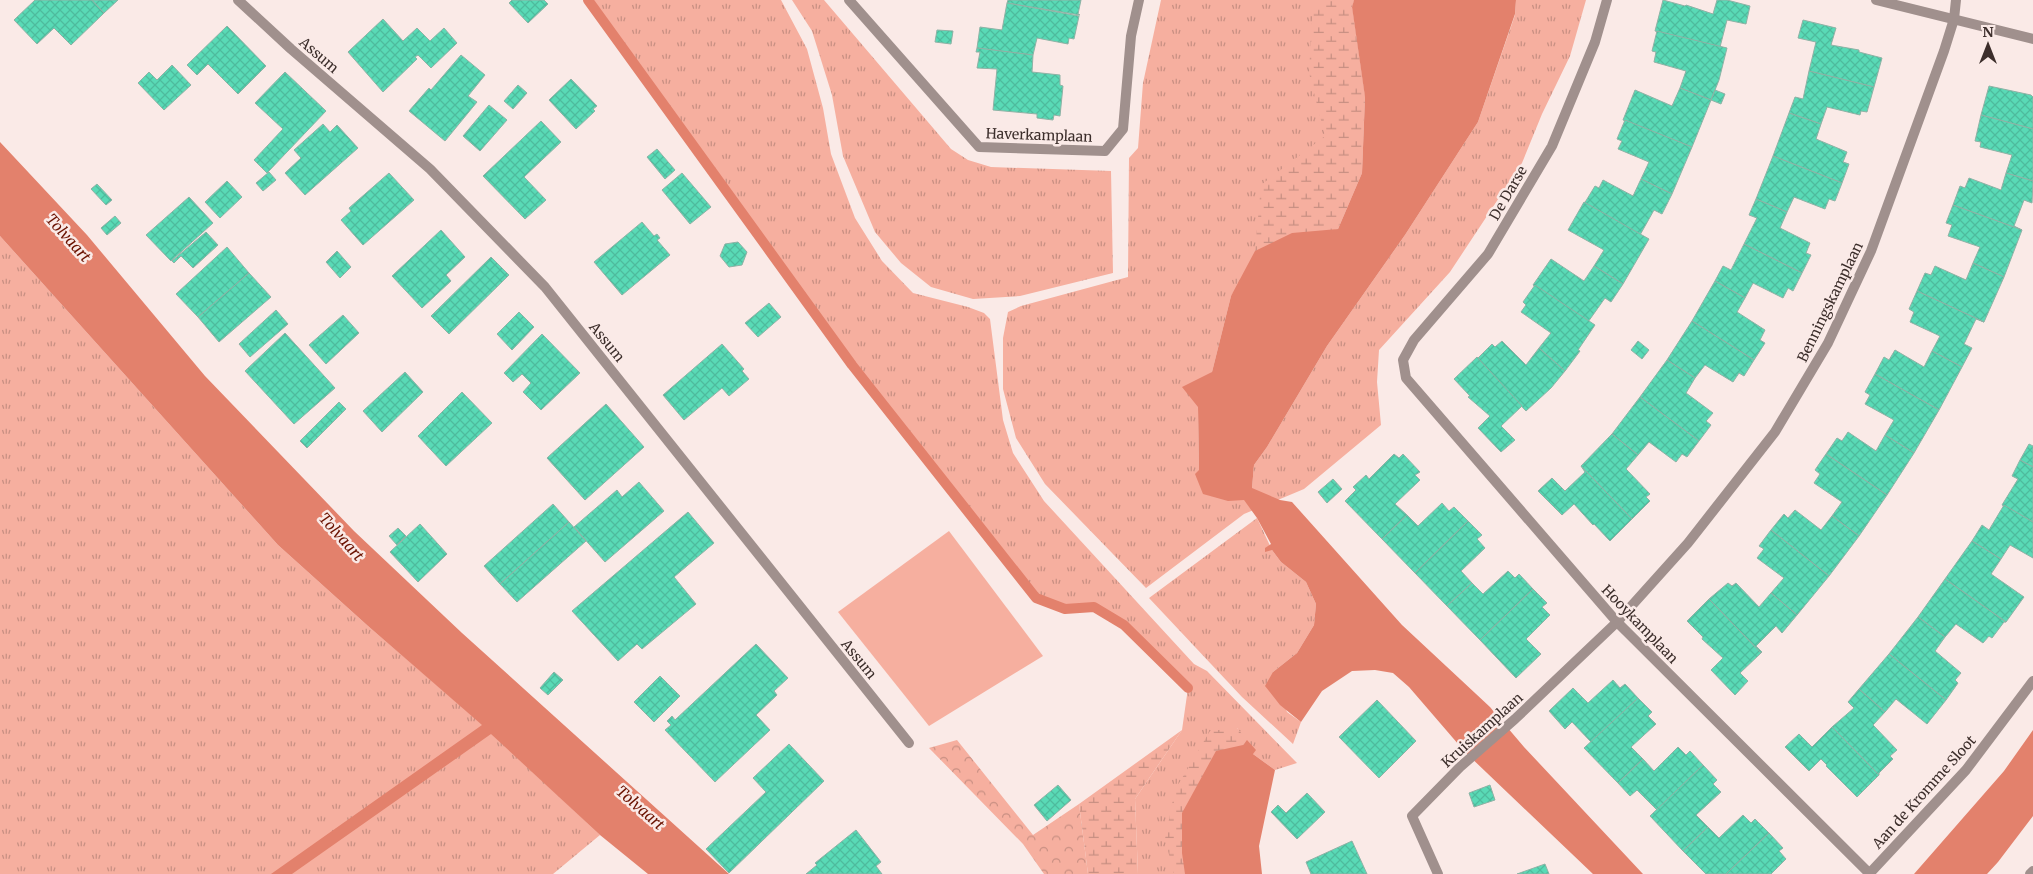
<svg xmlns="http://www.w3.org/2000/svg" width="2033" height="874" font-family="Merriweather,serif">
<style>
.grass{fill:url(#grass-tufts)}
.forest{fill:url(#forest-crowns)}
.wetland{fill:url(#wetland-marsh)}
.pitch{fill:#f6af9f}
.water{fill:#e3816c}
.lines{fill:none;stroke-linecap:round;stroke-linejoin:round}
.stream{stroke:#e3816c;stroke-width:10}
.building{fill:url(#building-cross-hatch);stroke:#8eb2a5}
.minor{stroke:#a0908d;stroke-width:10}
.labels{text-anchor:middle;stroke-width:5;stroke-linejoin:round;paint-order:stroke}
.street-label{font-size:14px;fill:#3c2e2b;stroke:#faeae7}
.water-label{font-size:15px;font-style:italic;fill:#6b1201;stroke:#faeae7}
</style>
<defs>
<pattern id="grass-tufts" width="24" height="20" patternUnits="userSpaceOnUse" patternTransform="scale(1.25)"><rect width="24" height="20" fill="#f6af9f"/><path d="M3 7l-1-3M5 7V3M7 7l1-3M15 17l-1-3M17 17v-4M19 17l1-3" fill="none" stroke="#c88f82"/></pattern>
<pattern id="forest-crowns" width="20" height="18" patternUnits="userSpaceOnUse" patternTransform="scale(1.25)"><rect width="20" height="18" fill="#f6af9f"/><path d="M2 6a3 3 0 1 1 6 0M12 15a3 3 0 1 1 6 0" fill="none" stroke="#c88f82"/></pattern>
<pattern id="wetland-marsh" width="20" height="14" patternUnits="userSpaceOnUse" patternTransform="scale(1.25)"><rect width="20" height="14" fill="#f6af9f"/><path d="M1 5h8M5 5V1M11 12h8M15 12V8" fill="none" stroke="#c88f82"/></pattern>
<pattern id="building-cross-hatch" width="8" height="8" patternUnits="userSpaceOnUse" patternTransform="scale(1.25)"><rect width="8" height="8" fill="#59dab6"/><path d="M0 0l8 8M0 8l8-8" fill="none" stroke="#4ebb9d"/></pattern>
</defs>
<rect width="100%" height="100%" fill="#faeae7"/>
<g class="grass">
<polygon points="588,0 781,0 807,49 823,108 831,154 855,218 882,261 913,293 968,307 984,313 990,319 1003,420 1013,453 1044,501 1194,664 1207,671 1297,763 1275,770 1253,754 1237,728 1175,874 1138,874 1135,799 1182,730 1188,688 1124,625 1094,607 1065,609 1036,598 852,365"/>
<polygon points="792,0 824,0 951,149 968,160 991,167 1111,171 1113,273 1020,296 973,299 931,287 901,263 875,232 843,156 832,95 812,31"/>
<polygon points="1161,0 1354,0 1352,7 1365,97 1231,296 1212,372 1198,407 1199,470 1252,488 1254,465 1267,447 1327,346 1405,235 1478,122 1515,15 1516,0 1586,0 1570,56 1542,114 1522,163 1450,272 1379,350 1377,382 1381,425 1304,489 1244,514 1146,588 1045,484 1016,438 1003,389 1003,338 1008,312 1021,306 1128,277 1129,158 1138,148 1143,83"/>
<polygon points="0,236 278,545 368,626 483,725 600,835 553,874 0,874"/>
<polygon points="1257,518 1272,550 1281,562 1306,582 1316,604 1314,625 1297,653 1273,672 1287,712 1301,722 1293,744 1242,697 1149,598"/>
</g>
<polygon class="forest" points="957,740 1033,835 1079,804 1088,874 1044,874 1023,844 929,748"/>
<g class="wetland">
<polygon points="1313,0 1354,0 1352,7 1365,97 1362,173 1338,229 1255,251 1261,185 1325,136 1309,73"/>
<polygon points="1237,728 1247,740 1243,745 1215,874 1174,874 1165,839 1175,790 1210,731"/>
<polygon points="1182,730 1135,799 1138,874 1088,874 1079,804"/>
</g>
<polygon class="pitch" points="949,531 1043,656 929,726 838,612"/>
<g class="water">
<polygon points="1354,0 1516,0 1515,14 1478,122 1405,235 1327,346 1267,447 1254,465 1252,488 1280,500 1292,502 1402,625 1490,707 1524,747 1643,874 1593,874 1465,752 1409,687 1393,673 1375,670 1352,671 1322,691 1301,722 1280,705 1265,686 1273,672 1297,653 1314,625 1316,604 1306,582 1281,562 1272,550 1265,552 1265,548 1271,544 1257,518 1244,500 1228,501 1203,494 1195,474 1199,470 1198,407 1182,387 1212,372 1231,296 1255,251 1292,233 1338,229 1362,173 1365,97 1352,7"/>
<polygon points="0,142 87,235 205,376 354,531 462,633 729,874 648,874 600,835 491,734 292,874 271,874 482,725 368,626 278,545 0,236"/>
<polygon points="2033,730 2033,816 1998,862 1987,874 1914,874 2004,771"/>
<polygon points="1247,740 1256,750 1253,754 1275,770 1259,846 1262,874 1185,874 1182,853 1182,813 1216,751 1243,745"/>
</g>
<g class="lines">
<polyline class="stream" points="588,0 852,365 1036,598 1065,609 1094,607 1124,625 1188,688"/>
</g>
<g class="building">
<polygon points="35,0 92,0 104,13 71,45 54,28 37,44 14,20"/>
<polygon points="92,0 118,0 104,13"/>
<polygon points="512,0 544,0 548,4 528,23 509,3"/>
<polygon points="1008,0 1081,0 1078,14 1080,15 1007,3"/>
<polygon points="1663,0 1685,6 1686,5 1713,14 1717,0 1727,0 1750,6 1746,24 1727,20 1720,47 1655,31"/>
<polygon points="1007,3 1079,16 1074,39 1069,38 1068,44 1037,38 1033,55 977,48 980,27 1002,30"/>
<polygon points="383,19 403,41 417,28 430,41 444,28 457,43 431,68 418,55 415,57 417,59 383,92 348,52"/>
<polygon points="1803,20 1836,28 1831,45 1859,50 1859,52 1882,58 1874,87 1809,71 1816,42 1798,38"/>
<polygon points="227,26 266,66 238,94 208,64 197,75 187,65"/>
<polygon points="937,30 953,31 951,44 935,42"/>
<polygon points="1657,31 1727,48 1719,80 1711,100 1680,88 1686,71 1654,62 1656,52 1652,51"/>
<polygon points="977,48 1033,55 1032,72 1060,75 1060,85 1063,86 1060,116 1054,115 1053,120 1037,118 1037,114 993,110 997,69 977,68 980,52 976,52"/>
<polygon points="461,55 485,75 468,96 477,102 445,141 409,111 429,88 431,90"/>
<polygon points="172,65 191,85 164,110 138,83 149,72 157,80"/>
<polygon points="1809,71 1874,87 1867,112 1861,111 1860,115 1827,107 1821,124 1789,113 1795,97 1803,99"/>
<polygon points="285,72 326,111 267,173 254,160 283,129 255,103"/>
<polygon points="571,79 597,106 593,109 595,111 576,129 549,100"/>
<polygon points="518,85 527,93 513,109 504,101"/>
<polygon points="1989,86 2031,95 2033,97 2033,129 1981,115"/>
<polygon points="1680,88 1711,100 1692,147 1623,120 1635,90 1672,106"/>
<polygon points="1715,90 1725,94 1721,104 1711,100"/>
<polygon points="489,105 507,120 480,151 463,136"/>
<polygon points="1789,113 1821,124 1816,139 1847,152 1843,162 1849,164 1842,183 1773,156"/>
<polygon points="1981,115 2033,129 2033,181 2006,173 2012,155 1980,147 1981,142 1975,141"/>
<polygon points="1625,120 1692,147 1672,194 1641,179 1649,162 1618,149 1622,141 1617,139"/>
<polygon points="541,121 561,142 524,177 546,200 525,219 483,176"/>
<polygon points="323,124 330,132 337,125 358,148 305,195 285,173 301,158 294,150"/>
<polygon points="657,149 675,170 665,179 647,157"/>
<polygon points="1773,156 1842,183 1835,201 1829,199 1825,209 1794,197 1787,212 1756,199"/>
<polygon points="269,172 276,180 263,191 256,183"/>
<polygon points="389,173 414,200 363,245 341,220 351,211 349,208"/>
<polygon points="682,173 711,207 690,224 662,190"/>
<polygon points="2006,173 2033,181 2032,203 2024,200 2014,226 2022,230 1953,205 1960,186 1965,188 1969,178 2001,190"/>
<polygon points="1641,179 1672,194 1662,214 1654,210 1640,235 1584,204 1595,186 1599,188 1603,180 1633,196"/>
<polygon points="227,181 242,197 220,218 205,202"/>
<polygon points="97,184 112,200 106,205 91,189"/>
<polygon points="189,197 213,223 171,261 146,235"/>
<polygon points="1756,199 1787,212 1780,228 1810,243 1806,253 1811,255 1802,273 1744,244 1757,218 1749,215"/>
<polygon points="1584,202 1649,239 1623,284 1594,266 1604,250 1568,230"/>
<polygon points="1953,205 2022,230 2004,277 1973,263 1980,247 1948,236 1952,225 1946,223"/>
<polygon points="115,216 121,223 107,235 101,228"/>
<polygon points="642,222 654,236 657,234 660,238 657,240 670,255 622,295 594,262"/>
<polygon points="441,230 465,257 446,275 451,281 422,308 392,276"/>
<polygon points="206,232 218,245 193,268 181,256 174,263 172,261"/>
<polygon points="738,242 747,252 742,265 729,267 720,256 725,244"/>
<polygon points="1744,244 1802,273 1793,291 1788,288 1783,298 1753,283 1745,298 1715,281 1723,266 1731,270"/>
<polygon points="227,247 249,273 198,317 176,294"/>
<polygon points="337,251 351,267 340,278 326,262"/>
<polygon points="491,257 509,275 449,334 431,316"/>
<polygon points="1551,259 1584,281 1594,266 1623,284 1611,302 1605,298 1588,322 1533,285"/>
<polygon points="1973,263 2004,277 1984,322 1917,291 1925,273 1931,275 1935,266 1966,280"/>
<polygon points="249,273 271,297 219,342 198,317"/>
<polygon points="1715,281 1745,298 1737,312 1765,330 1760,340 1765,343 1754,360 1692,321"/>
<polygon points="1535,285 1595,325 1578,350 1580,351 1565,371 1539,348 1551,333 1521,312 1526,305 1523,302"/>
<polygon points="1917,291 1984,322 1976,319 1964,344 1972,348 1962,367 1932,351 1940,336 1910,322 1914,312 1909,309"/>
<polygon points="769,303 781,317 758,337 745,323"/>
<polygon points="276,310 288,324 250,357 239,344"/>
<polygon points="519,312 534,327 512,350 497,334"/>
<polygon points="343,315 359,333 326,364 309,345"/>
<polygon points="1692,321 1754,360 1744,376 1739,373 1733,382 1705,365 1695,378 1667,360"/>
<polygon points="285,333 335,388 294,424 245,371"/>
<polygon points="542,334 580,373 541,410 523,392 531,383 522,374 513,382 504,373"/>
<polygon points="1502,341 1526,365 1539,348 1565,371 1551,388 1526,411 1477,359 1492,344 1495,347"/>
<polygon points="1638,341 1649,350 1642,359 1631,350"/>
<polygon points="722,344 744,369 742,371 749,379 729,396 722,388 684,420 663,395"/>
<polygon points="1895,350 1924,367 1932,351 1962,367 1939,410 1875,374 1884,357 1889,360"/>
<polygon points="1477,357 1522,406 1501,426 1515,440 1501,452 1478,428 1490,416 1468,397 1470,396 1454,379"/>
<polygon points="1667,360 1695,378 1686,393 1713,413 1706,421 1711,425 1699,441 1640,397"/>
<polygon points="405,372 423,392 382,432 363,411"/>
<polygon points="1875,374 1939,410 1914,453 1885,435 1894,420 1865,404 1870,395 1865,392"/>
<polygon points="462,392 492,423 446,466 418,436"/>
<polygon points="1640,397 1699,441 1687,457 1682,454 1676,462 1649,442 1638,455 1612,434"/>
<polygon points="339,402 346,409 307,448 300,441"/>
<polygon points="606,404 644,447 585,500 547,458"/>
<polygon points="1848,432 1876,451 1885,435 1914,453 1887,495 1826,454 1837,438 1842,441"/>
<polygon points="1612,434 1638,455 1626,469 1650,494 1646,497 1650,501 1632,519 1581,466"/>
<polygon points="2029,444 2033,446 2033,467 2020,460"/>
<polygon points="1394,454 1399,458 1403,454 1420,472 1415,475 1420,480 1395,504 1407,515 1382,539 1345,501 1356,490 1353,487 1366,475 1369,479"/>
<polygon points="1826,454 1887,495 1859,536 1832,516 1842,502 1814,483 1820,474 1815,470"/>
<polygon points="2020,460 2033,467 2033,522 2002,505 2018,479 2012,476"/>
<polygon points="1581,466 1632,519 1610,541 1594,524 1593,525 1574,504 1562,515 1538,491 1552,478 1565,491 1585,472"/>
<polygon points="1333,479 1342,489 1327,503 1318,492"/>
<polygon points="639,482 664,511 605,562 574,527 617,490 622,497"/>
<polygon points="1442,503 1449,511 1454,507 1468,521 1415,573 1382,539 1407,515 1418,526"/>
<polygon points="553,504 569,522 500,584 484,566"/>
<polygon points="2004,505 2033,522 2033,558 2010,545 2001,559 1972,541 1982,525 1989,530"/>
<polygon points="1795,510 1821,530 1832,516 1859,536 1829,576 1771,530 1784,514 1788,518"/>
<polygon points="688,512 714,543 674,577 696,604 642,649 637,644 618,661 572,611"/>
<polygon points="1468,521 1482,535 1477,539 1485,548 1461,571 1472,583 1447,606 1415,573"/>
<polygon points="569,522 586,541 517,602 500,584"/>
<polygon points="420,524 447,554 418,582 390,552"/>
<polygon points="398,528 406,536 397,545 389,536"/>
<polygon points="1771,530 1829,576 1797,615 1771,593 1784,578 1757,558 1764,549 1759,546"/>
<polygon points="1972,541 2001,559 1991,574 2024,597 2006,622 1945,579"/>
<polygon points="1508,571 1515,578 1519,574 1533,589 1480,640 1447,606 1472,583 1483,594"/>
<polygon points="1945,579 2006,622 2004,622 1992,638 1989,636 1983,643 1956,624 1945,637 1918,617"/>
<polygon points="1728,583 1732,586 1736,583 1759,607 1771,593 1797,615 1782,633 1776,626 1756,646 1762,652 1761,653 1709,599"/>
<polygon points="1533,589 1547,603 1542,607 1550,615 1526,639 1541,654 1516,678 1480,640"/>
<polygon points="1709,599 1761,653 1740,673 1748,681 1735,695 1711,670 1723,658 1702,639 1703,637 1687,621"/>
<polygon points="1918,617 1945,637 1935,651 1961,673 1955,680 1958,683 1946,700 1889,654"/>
<polygon points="756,644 788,678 774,691 777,695 756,715 770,730 715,782 665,730 671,725 667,721 672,716 675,720"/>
<polygon points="1889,654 1946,700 1927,724 1896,699 1885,712 1859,689"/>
<polygon points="554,672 563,680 548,695 540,688"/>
<polygon points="660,676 680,696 654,722 634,702"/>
<polygon points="1613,680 1620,688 1625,684 1638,698 1592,743 1572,722 1565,729 1549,711 1573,688 1588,703"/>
<polygon points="1859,689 1885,712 1873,725 1897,750 1890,756 1893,759 1879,773 1879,775 1832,727 1854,708 1848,702"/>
<polygon points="1638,698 1652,712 1648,716 1656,724 1631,747 1643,759 1618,783 1584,748"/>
<polygon points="1377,700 1416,741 1379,778 1339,737"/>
<polygon points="1832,727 1879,775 1857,797 1826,766 1827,765 1821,759 1809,771 1785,747 1799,734 1812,747"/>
<polygon points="789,744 824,781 729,873 706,849 766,792 753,778"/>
<polygon points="1678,747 1686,755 1690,751 1703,765 1657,810 1637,790 1630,796 1618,783 1643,759 1654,771"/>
<polygon points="1703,765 1717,780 1713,784 1721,792 1696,815 1708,827 1683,851 1650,816"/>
<polygon points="1058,785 1071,800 1047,821 1034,805"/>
<polygon points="1490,785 1495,800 1474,807 1469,793"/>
<polygon points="1307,793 1325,812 1297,839 1271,812 1278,805 1286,813"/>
<polygon points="1743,815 1751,823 1755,819 1769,833 1726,874 1706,874 1683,851 1708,827 1719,838"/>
<polygon points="856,830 881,862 876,866 882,874 806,874 817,865 815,863"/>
<polygon points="1769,833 1783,848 1779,851 1786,859 1771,874 1726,874"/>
<polygon points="1352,841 1367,874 1311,874 1306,862"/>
<polygon points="1545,864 1549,874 1517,874"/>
</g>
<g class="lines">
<g class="minor">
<polyline points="238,0 291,49 430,169 545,287 909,743"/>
<polyline points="849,0 979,147 1105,151 1123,129 1131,36 1139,0"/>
<polyline points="1607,0 1595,42 1552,146 1488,254 1414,340 1403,360 1406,378 1617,622 1870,874"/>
<polyline points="1876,0 2033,39"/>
<polyline points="1870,873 1966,770 2033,681"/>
<polyline points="1438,874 1412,816 1460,767 1515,719 1617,622 1688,543 1775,432 1828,343 1871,251 1944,51 1954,19 1956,0"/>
<polyline points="2030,874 2033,871"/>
</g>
</g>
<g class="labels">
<g class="street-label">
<text transform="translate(319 55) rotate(41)" y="5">Assum</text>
<text transform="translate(1039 135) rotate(2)" y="5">Haverkamplaan</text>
<text transform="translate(1508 193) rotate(-60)" y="5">De Darse</text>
<text transform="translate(1830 302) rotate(-64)" y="5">Benningskamplaan</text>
<text transform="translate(607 342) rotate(51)" y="5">Assum</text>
<text transform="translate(1640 624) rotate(46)" y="5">Hooykamplaan</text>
<text transform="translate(859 659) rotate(51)" y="5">Assum</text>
<text transform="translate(1482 730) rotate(-42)" y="5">Kruiskamplaan</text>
<text transform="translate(1924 792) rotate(-48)" y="5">Aan de Kromme Sloot</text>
</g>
<g class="water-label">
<text transform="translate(68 238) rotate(48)" y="5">Tolvaart</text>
<text transform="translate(341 537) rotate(48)" y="5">Tolvaart</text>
<text transform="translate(640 808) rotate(41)" y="5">Tolvaart</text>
</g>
</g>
<g transform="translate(1988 45)" stroke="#faeae7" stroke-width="4" paint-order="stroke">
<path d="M0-4L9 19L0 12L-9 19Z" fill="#3c2e2b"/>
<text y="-8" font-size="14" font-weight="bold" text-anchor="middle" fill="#3c2e2b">N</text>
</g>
</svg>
